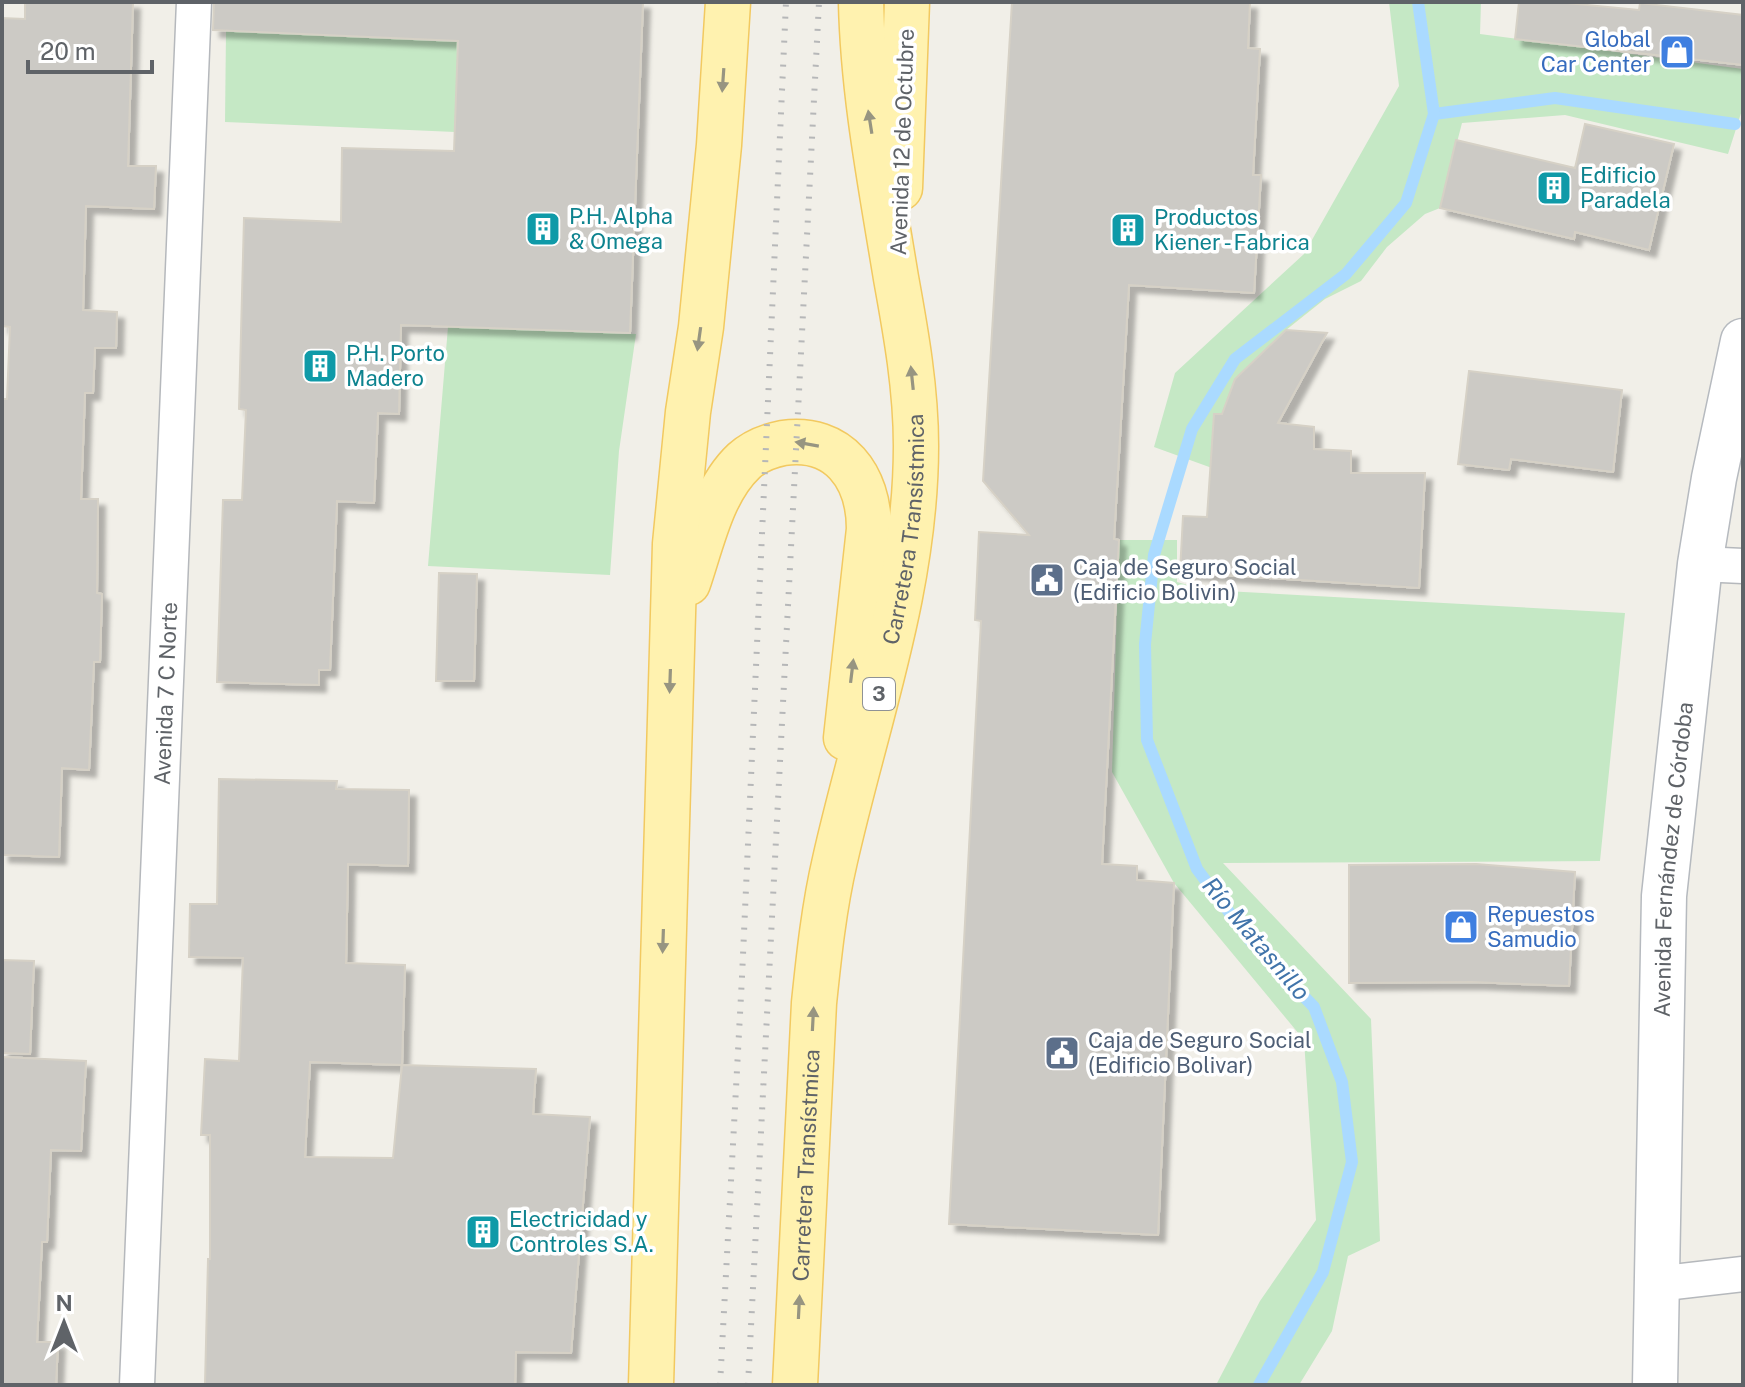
<svg xmlns="http://www.w3.org/2000/svg" width="1745" height="1387" font-family="'Public Sans',sans-serif">
<style>
.green{fill:#c5e8c5}
.lines{fill:none;stroke-linecap:round;stroke-linejoin:round}
.stream{stroke:#aadaff;stroke-width:12}
.building{fill:#cccac5;stroke:#d6d1c6;stroke-width:2;fill-rule:evenodd;filter:url(#shadow)}
.street-casing{stroke:#b5b8bc;stroke-width:37}
.secondary-casing{stroke:#b6babf;stroke-width:47}
.primary-casing{stroke:#f2c960;stroke-width:47}
.street{stroke:#fff;stroke-width:34}
.secondary{stroke:#fff;stroke-width:44}
.primary{stroke:#fff2af;stroke-width:44}
.rail{stroke:#b6b7b8;stroke-width:6;stroke-dasharray:2 10;stroke-linecap:butt}
.oneway{fill:#979581}
.labels{text-anchor:middle;stroke-width:7;stroke-linejoin:round;paint-order:stroke}
.shield{fill:#fff;stroke:#8f9295;stroke-width:2}
.shield-label{font-size:20px;font-weight:bold;fill:#5f6368}
.shop-label{font-size:22px;fill:#366cbe;stroke:#fff;text-anchor:end}
.street-label{font-size:22px;fill:#5f6368;stroke:#fff}
.culture-label{font-size:22px;fill:#0d838f;stroke:#fff;text-anchor:start}
.service-label{font-size:22px;fill:#4e5e75;stroke:#fff;text-anchor:start}
.water-label{font-size:24px;font-style:italic;fill:#4174aa;stroke:#fff}
</style>
<defs>
<filter id="shadow"><feDropShadow dx="7" dy="7" stdDeviation="2" flood-color="#0004"/></filter>
</defs>
<rect width="100%" height="100%" fill="#f1efe8"/>
<g class="green">
<polygon points="1389,2 1481,2 1480,34 1743,69 1743,107 1728,154 1565,115 1462,123 1440,208 1425,214 1387,247 1361,281 1325,299 1286,330 1235,379 1222,414 1214,415 1212,468 1154,447 1175,373 1304,254 1399,86"/>
<polygon points="226,31 458,41 455,132 225,122"/>
<polygon points="448,327 636,334 619,451 610,575 428,566"/>
<polygon points="1119,540 1177,540 1177,582 1206,590 1625,613 1600,861 1223,863 1371,1019 1380,1241 1348,1256 1332,1331 1299,1385 1216,1385 1260,1301 1316,1220 1304,1040 1174,883 1112,772"/>
</g>
<g class="lines">
<g class="stream">
<polyline points="1434,114 1555,98 1735,124"/>
<polyline points="1259,1385 1323,1272 1352,1162 1342,1082 1314,1007 1249,939 1197,869 1147,740 1145,644 1154,555 1192,429 1235,359 1346,274 1406,203 1434,114 1418,2"/>
</g>
</g>
<g class="building">
<polygon points="25,2 133,2 128,166 156,166 154,209 86,206 83,310 117,312 116,348 95,348 93,393 85,393 81,499 98,499 97,593 102,594 100,662 94,662 89,770 62,768 59,857 2,855 2,399 7,399 10,327 2,326 2,18 25,19"/>
<polygon points="214,2 643,2 630,333 401,325 399,414 378,413 374,503 337,501 330,670 319,670 319,685 217,682 223,500 242,500 246,410 239,409 244,218 341,222 342,148 454,151 458,41 213,30"/>
<polygon points="1012,2 1250,2 1248,48 1260,49 1253,175 1261,175 1254,293 1129,285 1114,539 1119,540 1102,864 1137,866 1137,880 1174,883 1158,1235 949,1224 981,621 975,620 979,532 1029,535 983,481"/>
<polygon points="1519,2 1556,2 1639,10 1640,3 1743,15 1743,65 1515,39"/>
<polygon points="1585,124 1674,144 1649,250 1575,232 1574,239 1440,208 1456,140 1575,168"/>
<polygon points="1286,330 1327,333 1278,423 1314,427 1314,449 1351,451 1351,473 1425,473 1419,588 1180,572 1183,516 1207,517 1214,414 1222,414 1235,379"/>
<polygon points="1469,371 1622,390 1613,472 1511,459 1509,470 1458,464"/>
<polygon points="439,573 477,574 474,681 436,681"/>
<path d="M 219,779 L 337,781 L 336,789 L 409,790 L 408,866 L 348,864 L 346,963 L 405,965 L 402,1065 L 536,1069 L 533,1114 L 590,1117 L 571,1353 L 516,1352 L 515,1385 L 205,1385 L 208,1259 L 210,1259 L 210,1135 L 201,1135 L 205,1059 L 239,1061 L 243,958 L 189,957 L 190,904 L 217,904 ZM 310,1062 L 402,1065 L 393,1158 L 305,1157 Z"/>
<polygon points="1476,864 1575,872 1569,986 1472,982 1349,983 1349,865"/>
<polygon points="2,960 34,961 30,1054 2,1053"/>
<polygon points="2,1057 86,1061 81,1151 51,1150 47,1242 42,1242 37,1342 58,1342 56,1385 2,1385"/>
</g>
<g class="lines">
<defs>
<g id="street">
<polyline points="1700,564 1743,566"/>
<polyline points="1656,1284 1743,1274"/>
<path id="s1" d="M 137,1385 L 194,2"/>
</g>
<g id="secondary">
<path id="s2" d="M 1655,1385 L 1664,896 L 1700,564 L 1714,478 L 1743,341"/>
</g>
<g id="primary">
<polyline points="900,188 907,2"/>
<path d="M 688,583 C 702,542 712,491 744,461 C 755,451 768,446 783,443 C 839,435 869,477 869,529 L 846,738"/>
<polyline points="651,1385 675,544 688,412 701,327 719,145 728,2"/>
<path id="s3" d="M 795,1385 L 814,1003 C 819,955 824,907 835,860 C 866,722 916,590 916,446 C 916,389 906,333 896,278 C 881,186 863,95 861,2"/>
</g>
</defs>
<use href="#street" class="street-casing"/>
<use href="#secondary" class="secondary-casing"/>
<use href="#primary" class="primary-casing"/>
<use href="#street" class="street"/>
<use href="#secondary" class="secondary"/>
<use href="#primary" class="primary"/>
<g class="rail">
<polyline points="720,1385 742,977 786,2"/>
<polyline points="748,1385 819,2"/>
</g>
</g>
<defs><path id="oneway-solid" d="M-6-.8H1V-3.2L6.5 0L1 3.2V.8H-6Z" transform="scale(2)"/></defs>
<g class="oneway">
<use href="#oneway-solid" transform="translate(723 80) rotate(94)"/>
<use href="#oneway-solid" transform="translate(870 122) rotate(-99)"/>
<use href="#oneway-solid" transform="translate(699 339) rotate(98)"/>
<use href="#oneway-solid" transform="translate(912 378) rotate(-96)"/>
<use href="#oneway-solid" transform="translate(807 444) rotate(-170)"/>
<use href="#oneway-solid" transform="translate(852 671) rotate(-83)"/>
<use href="#oneway-solid" transform="translate(670 681) rotate(92)"/>
<use href="#oneway-solid" transform="translate(663 941) rotate(92)"/>
<use href="#oneway-solid" transform="translate(813 1019) rotate(-87)"/>
<use href="#oneway-solid" transform="translate(799 1307) rotate(-87)"/>
</g>
<defs>
<symbol id="shop-square" viewBox="-11 -11 22 22"><rect x="-9" y="-9" width="18" height="18" rx="4" fill="#3f7fe0" stroke="#fff"/><path d="M-5-2.5h2.3a2.7 3.5 0 0 1 5.4 0H5L5.5 6h-11ZM-1.5-2.5h3a1.5 2.3 0 0 0-3 0Z" fill="#fff"/></symbol>
<symbol id="building-square" viewBox="-11 -11 22 22"><rect x="-9" y="-9" width="18" height="18" rx="4" fill="#0f9aa8" stroke="#fff"/><path d="M-4-6H4V6H1V3H-1V6H-4ZM-2.5-4.3h1.7v1.8h-1.7ZM.8-4.3h1.7v1.8H.8ZM-2.5-1h1.7V.8h-1.7ZM.8-1h1.7V.8H.8Z" fill="#fff"/></symbol>
<symbol id="civic-square" viewBox="-11 -11 22 22"><rect x="-9" y="-9" width="18" height="18" rx="4" fill="#5c6f8a" stroke="#fff"/><path d="M-.6-6.5H3V-4.5H.6V-3L4-1V1h2V6H-6V1h2V-1L-.6-3ZM-1.2 2.5V6h2.4V2.5Z" fill="#fff"/></symbol>
</defs>
<g fill-rule="evenodd">
<use href="#shop-square" x="1657" y="32" width="40" height="40"/>
<use href="#building-square" x="1534" y="168" width="40" height="40"/>
<use href="#building-square" x="523" y="209" width="40" height="40"/>
<use href="#building-square" x="1108" y="210" width="40" height="40"/>
<use href="#building-square" x="300" y="346" width="40" height="40"/>
<use href="#civic-square" x="1027" y="560" width="40" height="40"/>
<use href="#shop-square" x="1441" y="907" width="40" height="40"/>
<use href="#civic-square" x="1042" y="1033" width="40" height="40"/>
<use href="#building-square" x="463" y="1212" width="40" height="40"/>
</g>
<g class="labels">
<rect class="shield" x="863" y="678" width="32" height="32" rx="6"/>
<g class="shield-label">
<text x="879" y="701">3</text>
</g>
<g class="shop-label">
<text x="1651" y="47">Global<tspan x="1651" dy="25">Car Center</tspan></text>
<text x="1487" y="922" text-anchor="start">Repuestos<tspan x="1487" dy="25">Samudio</tspan></text>
</g>
<g class="street-label">
<text transform="translate(902 142) rotate(-88)" y="8">Avenida 12 de Octubre</text>
<text dy="8" stroke="none"><textPath href="#s3" startOffset="866">Carretera Transístmica</textPath></text>
<text dy="8" stroke="none"><textPath href="#s1" startOffset="692">Avenida 7 C Norte</textPath></text>
<text dy="8" stroke="none"><textPath href="#s2" startOffset="526">Avenida Fernández de Córdoba</textPath></text>
<text dy="8" stroke="none"><textPath href="#s3" startOffset="220">Carretera Transístmica</textPath></text>
</g>
<g class="culture-label">
<text x="1580" y="183">Edificio<tspan x="1580" dy="25">Paradela</tspan></text>
<text x="569" y="224">P.H. Alpha<tspan x="569" dy="25">&amp; Omega</tspan></text>
<text x="1154" y="225">Productos<tspan x="1154" dy="25">Kiener - Fabrica</tspan></text>
<text x="346" y="361">P.H. Porto<tspan x="346" dy="25">Madero</tspan></text>
<text x="509" y="1227">Electricidad y<tspan x="509" dy="25">Controles S.A.</tspan></text>
</g>
<g class="service-label">
<text x="1073" y="575">Caja de Seguro Social<tspan x="1073" dy="25">(Edificio Bolivin)</tspan></text>
<text x="1088" y="1048">Caja de Seguro Social<tspan x="1088" dy="25">(Edificio Bolivar)</tspan></text>
</g>
<g class="water-label">
<text transform="translate(1256 939) rotate(50)" y="8">Río Matasnillo</text>
</g>
</g>
<rect width="1745" height="1387" fill="none" stroke="#5f6368" stroke-width="8"/>
<g transform="translate(64 1323)" stroke="#ffffff" stroke-width="6" paint-order="stroke">
<path d="M0-6L14 30L0 20L-14 30Z" fill="#5f6368"/>
<text y="-12" font-size="22" font-weight="bold" text-anchor="middle" fill="#5f6368">N</text>
</g>
<path d="M28 60v12h124v-12" fill="none" stroke="#5f6368" stroke-width="4"/>
<text x="40" y="60" font-size="24" fill="#5f6368" stroke="#ffffff" stroke-width="6" paint-order="stroke">20 m</text>
</svg>
